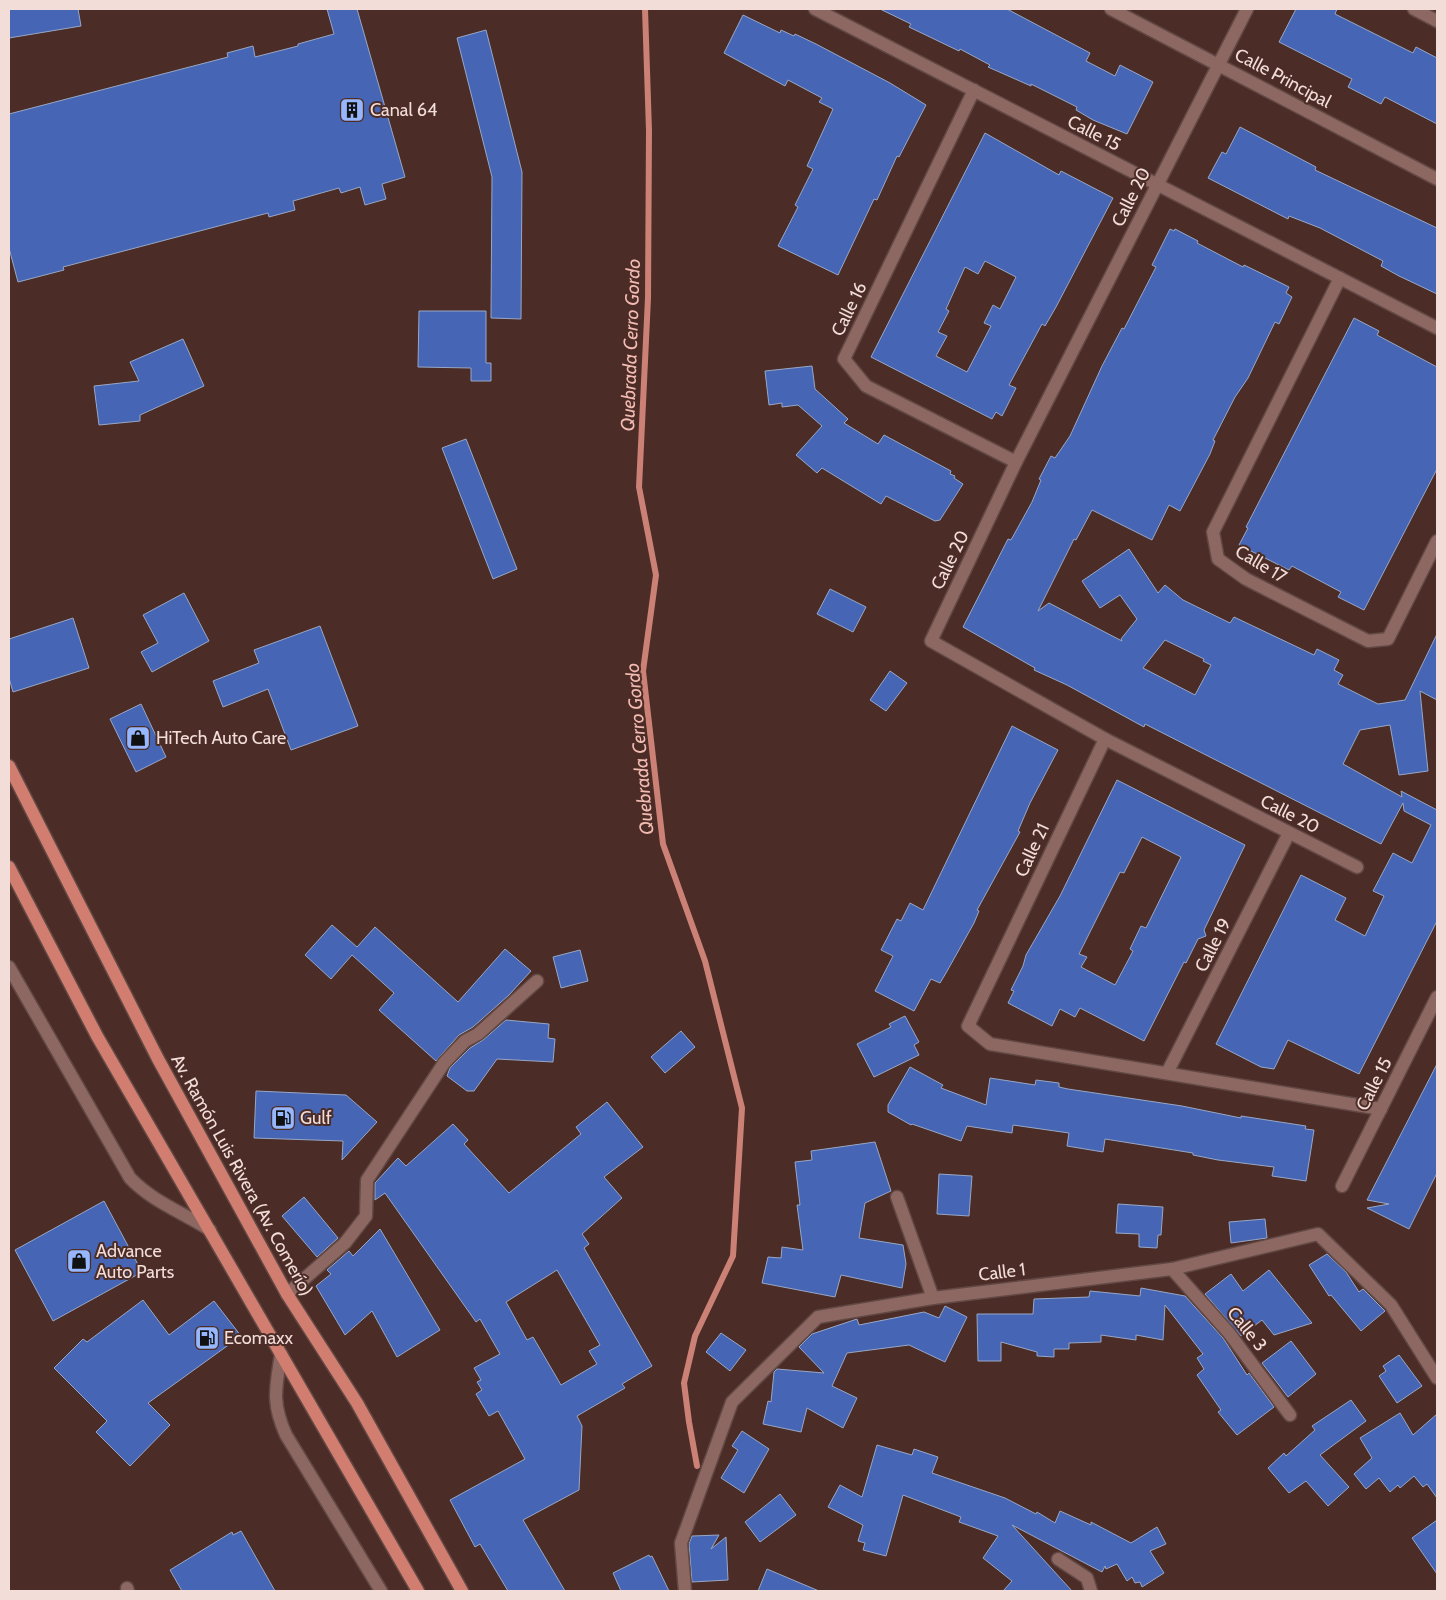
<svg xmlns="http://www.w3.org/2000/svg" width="1446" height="1600" font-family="Cabin,sans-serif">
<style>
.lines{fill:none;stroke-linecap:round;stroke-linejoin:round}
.stream{stroke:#cc8176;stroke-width:6}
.building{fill:#4666b5;stroke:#98a7c6;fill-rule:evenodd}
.minor-casing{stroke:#624844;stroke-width:15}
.major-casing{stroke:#624844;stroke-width:15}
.minor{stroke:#8d6862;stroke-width:12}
.major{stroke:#d17e71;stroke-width:12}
.labels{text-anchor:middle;stroke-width:4;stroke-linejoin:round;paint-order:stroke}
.street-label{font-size:18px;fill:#f2ddd9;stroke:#4c2c26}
.poi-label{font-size:18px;fill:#f2ddd9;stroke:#4c2c26;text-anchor:start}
.water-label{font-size:19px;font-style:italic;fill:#f1bbb2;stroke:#4c2c26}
</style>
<rect width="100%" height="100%" fill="#4c2c26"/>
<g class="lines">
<polyline class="stream" points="645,9 649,131 648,298 639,487 656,575 643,671 663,844 705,961 742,1108 733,1256 695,1336 684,1383 689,1422 697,1466"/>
</g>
<g class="building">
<polygon points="9,9 78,9 81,26 9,38"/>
<polygon points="327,9 357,9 405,177 382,184 386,199 365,205 360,187 341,193 339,188 293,201 295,210 269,217 268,213 63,267 64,270 18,282 9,248 9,114 228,57 227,53 253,46 255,57 298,46 298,44 334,34"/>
<polygon points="880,9 1007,9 1090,53 1086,61 1115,76 1120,65 1153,82 1127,134 1093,120 1076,110 1077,107 1031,84 1031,86 988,67 990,65 960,49 959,51 909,27 911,24"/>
<polygon points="1296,9 1337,9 1335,14 1413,53 1416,47 1437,58 1437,124 1385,97 1381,104 1348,87 1352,79 1279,42"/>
<polygon points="743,15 780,33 781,30 794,36 795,34 816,44 890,83 926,105 899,157 897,156 877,200 874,199 838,275 778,246 798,207 795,205 813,169 807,166 833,109 819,102 822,98 788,80 785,86 724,53"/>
<polygon points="486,30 522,172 521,319 491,318 492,177 457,38"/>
<polygon points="1240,127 1316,167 1315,170 1437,228 1437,294 1399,276 1381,266 1383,261 1320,228 1289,216 1288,219 1208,178 1222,152 1226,154"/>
<path d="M 985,133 L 1059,175 L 1061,171 L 1113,198 L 1056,307 L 1045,326 L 1042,324 L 1009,385 L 1016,388 L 1002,416 L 996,412 L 992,419 L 871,357 ZM 985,261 L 1016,277 L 1000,309 L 993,305 L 984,323 L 991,326 L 967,372 L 936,356 L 947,336 L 938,332 L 949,311 L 946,309 L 965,267 L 978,274 Z"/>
<path d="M 1170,229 L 1174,231 L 1175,229 L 1198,241 L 1197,243 L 1243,267 L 1244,265 L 1279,282 L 1289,287 L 1286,293 L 1292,297 L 1279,324 L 1275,322 L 1248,378 L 1235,397 L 1213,440 L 1215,441 L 1210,454 L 1180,511 L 1169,505 L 1152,540 L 1092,510 L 1076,540 L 1074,539 L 1038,611 L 1049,603 L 1122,641 L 1121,639 L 1137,619 L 1120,595 L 1100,608 L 1082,581 L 1129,549 L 1158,593 L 1165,585 L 1183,600 L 1230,623 L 1234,617 L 1314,655 L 1317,649 L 1339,660 L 1334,670 L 1343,675 L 1338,684 L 1378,704 L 1405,700 L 1437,634 L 1437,700 L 1420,691 L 1428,771 L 1399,775 L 1390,725 L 1360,730 L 1343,764 L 1402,797 L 1401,791 L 1437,810 L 1437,921 L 1359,1074 L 1288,1040 L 1274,1069 L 1261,1067 L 1216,1044 L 1301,875 L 1346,898 L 1335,920 L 1365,936 L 1384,896 L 1373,891 L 1393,853 L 1412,863 L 1431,825 L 1404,811 L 1403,803 L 1381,844 L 1145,724 L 1144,727 L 1067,685 L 1034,670 L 1035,668 L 963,627 L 1008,539 L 1011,540 L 1032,502 L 1041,480 L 1039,479 L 1051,456 L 1055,458 L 1070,436 L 1102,366 L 1122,328 L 1124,329 L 1156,267 L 1152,265 ZM 1165,640 L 1204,659 L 1203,661 L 1211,665 L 1195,695 L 1143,668 Z"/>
<polygon points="419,311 486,311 486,363 491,363 491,381 471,381 471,368 418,367"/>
<polygon points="1354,318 1379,331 1377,335 1437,367 1437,469 1364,610 1338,597 1341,592 1292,566 1289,570 1239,545 1248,528 1246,527"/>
<polygon points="183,339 204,386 140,415 140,421 99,425 94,386 139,381 130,362"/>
<polygon points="812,366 815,389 848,419 844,423 878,444 884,435 951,471 950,474 955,476 954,478 963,484 940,520 935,521 886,496 881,504 822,468 817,473 796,455 822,426 798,405 782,407 782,403 769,405 765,371"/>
<polygon points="466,439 517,569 493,579 442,448"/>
<polygon points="830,589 866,607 853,632 817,614"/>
<polygon points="184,593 209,641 152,672 141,652 158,643 143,615"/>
<polygon points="73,618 89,668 13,692 9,678 9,639"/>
<polygon points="320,626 358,726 291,750 268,689 223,707 213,681 259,663 254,650"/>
<polygon points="890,671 907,683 886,711 870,700"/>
<polygon points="141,704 166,757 136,772 110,719"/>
<polygon points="1012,726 1058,750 1030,803 1018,831 1020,832 977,910 979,911 974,923 946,973 940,983 931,979 914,1011 875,991 893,956 881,950 897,919 901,921 910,903 923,910"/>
<path d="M 1117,780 L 1245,845 L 1204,930 L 1206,936 L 1198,939 L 1186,963 L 1184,962 L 1144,1041 L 1080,1008 L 1075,1017 L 1060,1009 L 1052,1026 L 1008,1003 L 1014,991 L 1011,990 L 1023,966 L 1026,955 L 1060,896 ZM 1142,837 L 1181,857 L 1146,928 L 1141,926 L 1130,949 L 1133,951 L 1115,985 L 1081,967 L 1087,957 L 1079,954 L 1120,872 L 1124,873 Z"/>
<polygon points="332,925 357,947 375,927 458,1002 505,949 531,971 509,995 473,1027 459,1035 436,1061 379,1010 394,993 352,955 331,979 305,955"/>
<polygon points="580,950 588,981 561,988 553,957"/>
<polygon points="905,1016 919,1042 914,1045 919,1055 874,1077 857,1044 891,1027 889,1024"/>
<polygon points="506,1020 549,1024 548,1038 555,1039 553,1062 497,1059 474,1091 467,1091 447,1076 450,1068 470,1048 483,1040"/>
<polygon points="681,1031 695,1047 665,1073 651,1057"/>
<polygon points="1437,1064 1437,1173 1409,1229 1367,1208 1389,1204 1367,1200"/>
<polygon points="910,1067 943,1085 941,1088 986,1105 990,1078 1035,1085 1036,1080 1059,1083 1059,1087 1068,1089 1182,1106 1241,1118 1241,1116 1306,1126 1305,1129 1314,1130 1306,1181 1272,1176 1274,1167 1218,1160 1193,1155 1193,1153 1105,1139 1103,1152 1067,1146 1069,1133 1013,1125 1012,1133 967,1126 961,1141 912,1124 911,1125 888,1112 888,1105"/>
<polygon points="256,1091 346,1095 377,1122 342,1160 343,1141 254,1138"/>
<path d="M 607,1102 L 643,1147 L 604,1177 L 622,1198 L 582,1234 L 589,1244 L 584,1248 L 652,1366 L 622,1384 L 625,1388 L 577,1416 L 582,1426 L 579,1490 L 523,1520 L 565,1591 L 508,1591 L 480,1544 L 475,1547 L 450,1500 L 525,1459 L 498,1411 L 489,1416 L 476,1394 L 482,1390 L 477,1382 L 481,1380 L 474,1368 L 500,1354 L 480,1319 L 476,1322 L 385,1193 L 375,1200 L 375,1183 L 398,1158 L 406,1166 L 453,1124 L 468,1140 L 464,1144 L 509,1193 L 581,1134 L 576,1127 ZM 557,1270 L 600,1345 L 589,1351 L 597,1364 L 561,1385 L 533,1337 L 527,1340 L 506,1302 Z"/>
<polygon points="875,1142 891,1191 865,1203 859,1238 903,1245 906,1264 902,1288 841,1275 835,1297 762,1283 768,1257 781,1258 782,1247 803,1250 797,1205 800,1205 795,1162 812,1160 811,1151"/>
<polygon points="939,1174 972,1176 969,1216 937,1214"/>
<polygon points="304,1197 338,1238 317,1257 282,1216"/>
<polygon points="104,1201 142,1272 53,1321 15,1250"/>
<polygon points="1118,1204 1163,1207 1161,1235 1158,1235 1157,1248 1139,1247 1139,1234 1116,1233"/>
<polygon points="1265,1219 1267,1238 1231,1243 1229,1222"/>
<polygon points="380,1229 440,1330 397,1357 372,1311 345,1335 316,1286 331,1274 327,1270 349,1251 353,1256"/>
<polygon points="1327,1254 1346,1272 1359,1292 1363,1289 1385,1311 1361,1331 1331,1295 1329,1296 1309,1265"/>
<polygon points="1269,1270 1312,1323 1274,1335 1262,1320 1241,1336 1205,1294 1231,1274 1243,1291"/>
<polygon points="1141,1288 1185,1296 1223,1338 1247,1375 1249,1373 1274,1407 1237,1435 1218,1412 1221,1410 1197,1375 1204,1369 1197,1358 1203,1354 1165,1305 1163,1340 1136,1335 1136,1340 1101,1335 1101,1342 1069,1343 1069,1349 1054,1349 1054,1357 1037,1356 1037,1352 1001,1342 1001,1361 978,1361 977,1314 1033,1314 1034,1299 1089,1297 1090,1291 1140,1296"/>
<polygon points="143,1300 169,1335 214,1301 241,1336 148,1403 170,1425 130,1466 96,1432 107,1421 54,1368 83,1339 87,1342"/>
<polygon points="945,1306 967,1317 945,1362 909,1345 847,1353 832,1386 857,1398 843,1428 807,1408 801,1432 763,1424 768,1401 771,1402 774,1372 777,1369 824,1373 799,1347 812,1334 857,1319 859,1325 924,1312 939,1318"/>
<polygon points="721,1333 746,1350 730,1371 706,1352"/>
<polygon points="1291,1341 1316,1374 1288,1397 1262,1363"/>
<polygon points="1399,1355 1422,1386 1397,1403 1379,1376 1386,1371 1383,1366"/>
<polygon points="1351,1400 1366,1421 1320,1455 1349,1487 1328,1506 1306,1481 1289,1493 1268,1468 1284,1453 1286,1456 1315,1430 1312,1426"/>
<polygon points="1400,1413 1413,1435 1437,1414 1437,1498 1427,1484 1423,1487 1414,1476 1400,1488 1398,1485 1390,1492 1379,1478 1366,1489 1354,1474 1372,1458 1360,1438"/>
<polygon points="742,1431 769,1449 744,1493 721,1478 738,1450 732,1446"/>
<polygon points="877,1445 912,1455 914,1449 938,1457 932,1473 1005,1498 1036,1514 1037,1512 1055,1523 1060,1511 1091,1525 1091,1522 1131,1543 1157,1527 1166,1544 1150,1551 1164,1573 1142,1587 1140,1582 1135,1583 1132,1577 1127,1581 1117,1564 1106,1569 1105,1566 1102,1572 1012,1525 1072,1591 1003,1591 1012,1581 983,1558 998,1536 959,1522 961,1517 903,1495 886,1556 863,1550 865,1543 858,1541 863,1525 828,1507 840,1485 862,1497"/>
<polygon points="780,1494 796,1515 760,1542 745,1522"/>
<polygon points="1437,1520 1437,1574 1412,1538"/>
<polygon points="241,1531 275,1591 182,1591 170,1570 232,1532 233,1535"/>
<polygon points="719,1535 711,1549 726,1537 728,1580 692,1582 689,1544 692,1536"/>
<polygon points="649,1555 650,1557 652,1556 669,1591 621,1591 613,1573"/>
<polygon points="767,1569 819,1591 758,1591"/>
</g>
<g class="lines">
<defs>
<g id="minor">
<polyline points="815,9 1437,328"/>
<polyline points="1111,9 1437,179"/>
<polyline points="1247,9 1016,462 931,641 1105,739 1357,867"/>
<polyline points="1414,9 1437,21"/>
<polyline points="974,90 844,359 866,386 1016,462"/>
<polyline points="1340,278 1213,532 1218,559 1246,579 1368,641 1388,639 1437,541"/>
<polyline points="1105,739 968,1026 990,1044 1381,1109"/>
<path d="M 9,967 L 130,1178 C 153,1202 182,1212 210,1230"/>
<polyline points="1167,1073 1289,833"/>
<polyline points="1342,1186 1437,997"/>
<polyline points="897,1197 933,1298"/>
<polyline points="1172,1269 1229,1333 1290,1415"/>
<polyline points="287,1294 345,1243 366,1216 367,1180 444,1063 465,1041 478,1034 537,981"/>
<path d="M 281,1354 C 276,1387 271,1402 286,1435 L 381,1591"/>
<polyline points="1058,1559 1087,1578 1091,1591"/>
<polyline points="127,1588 128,1591"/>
<polyline points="685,1591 681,1543 732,1402 818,1317 933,1298 1172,1269 1318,1234 1391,1305 1437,1378"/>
</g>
<g id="major">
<polyline points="9,766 158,1059 287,1294 357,1403 462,1591"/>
<polyline points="9,867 97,1036 418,1591"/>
</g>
</defs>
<use href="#minor" class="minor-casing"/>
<use href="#major" class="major-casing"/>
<use href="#minor" class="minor"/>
<use href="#major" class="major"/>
</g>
<defs>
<symbol id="building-square" viewBox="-11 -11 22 22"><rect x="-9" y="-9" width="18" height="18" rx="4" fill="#96b6fd" stroke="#4c2c26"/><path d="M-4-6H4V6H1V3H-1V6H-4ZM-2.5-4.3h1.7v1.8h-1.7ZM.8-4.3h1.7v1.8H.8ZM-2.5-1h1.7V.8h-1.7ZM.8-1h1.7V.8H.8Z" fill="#111"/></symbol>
<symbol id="shop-square" viewBox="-11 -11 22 22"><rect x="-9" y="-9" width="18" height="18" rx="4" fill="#96b6fd" stroke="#4c2c26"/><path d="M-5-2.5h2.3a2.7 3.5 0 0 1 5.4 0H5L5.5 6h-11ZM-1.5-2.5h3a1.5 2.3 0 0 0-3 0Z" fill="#111"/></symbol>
<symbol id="fuel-square" viewBox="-11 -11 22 22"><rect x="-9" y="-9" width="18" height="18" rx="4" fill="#96b6fd" stroke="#4c2c26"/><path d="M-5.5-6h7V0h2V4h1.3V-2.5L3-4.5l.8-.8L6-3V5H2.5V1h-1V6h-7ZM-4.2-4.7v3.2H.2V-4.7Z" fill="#111"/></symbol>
</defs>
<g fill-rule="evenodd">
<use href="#building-square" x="338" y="96" width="28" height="28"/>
<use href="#shop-square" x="124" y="724" width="28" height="28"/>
<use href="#fuel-square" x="269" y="1104" width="28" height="28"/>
<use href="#shop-square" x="65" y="1247" width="28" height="28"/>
<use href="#fuel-square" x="193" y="1324" width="28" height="28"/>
</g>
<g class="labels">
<g class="street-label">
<text transform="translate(1283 78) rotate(28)" y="6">Calle Principal</text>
<text transform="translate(1094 133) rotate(27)" y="6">Calle 15</text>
<text transform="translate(1131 197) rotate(-63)" y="6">Calle 20</text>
<text transform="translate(849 309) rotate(-64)" y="6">Calle 16</text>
<text transform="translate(950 560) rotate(-64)" y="6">Calle 20</text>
<text transform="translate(1261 564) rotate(31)" y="6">Calle 17</text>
<text transform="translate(1290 814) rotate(27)" y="6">Calle 20</text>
<text transform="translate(1032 850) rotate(-65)" y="6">Calle 21</text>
<text transform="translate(1213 945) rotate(-63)" y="6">Calle 19</text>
<text transform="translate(1374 1084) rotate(-63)" y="6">Calle 15</text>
<text transform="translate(242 1175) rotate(61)" y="6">Av. Ramón Luis Rivera (Av. Comerío)</text>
<text transform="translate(1002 1272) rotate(-7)" y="6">Calle 1</text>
<text transform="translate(1247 1329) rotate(51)" y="6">Calle 3</text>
</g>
<g class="poi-label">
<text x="370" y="116">Canal 64</text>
<text x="156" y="744">HiTech Auto Care</text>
<text x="300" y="1124">Gulf</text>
<text x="96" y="1257">Advance<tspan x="96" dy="21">Auto Parts</tspan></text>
<text x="224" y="1344">Ecomaxx</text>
</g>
<g class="water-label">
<text transform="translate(630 345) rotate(-88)" y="7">Quebrada Cerro Gordo</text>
<text transform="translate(639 749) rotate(-95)" y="7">Quebrada Cerro Gordo</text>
</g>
</g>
<rect width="1446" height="1600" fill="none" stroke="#f2ddd9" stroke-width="20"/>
</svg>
